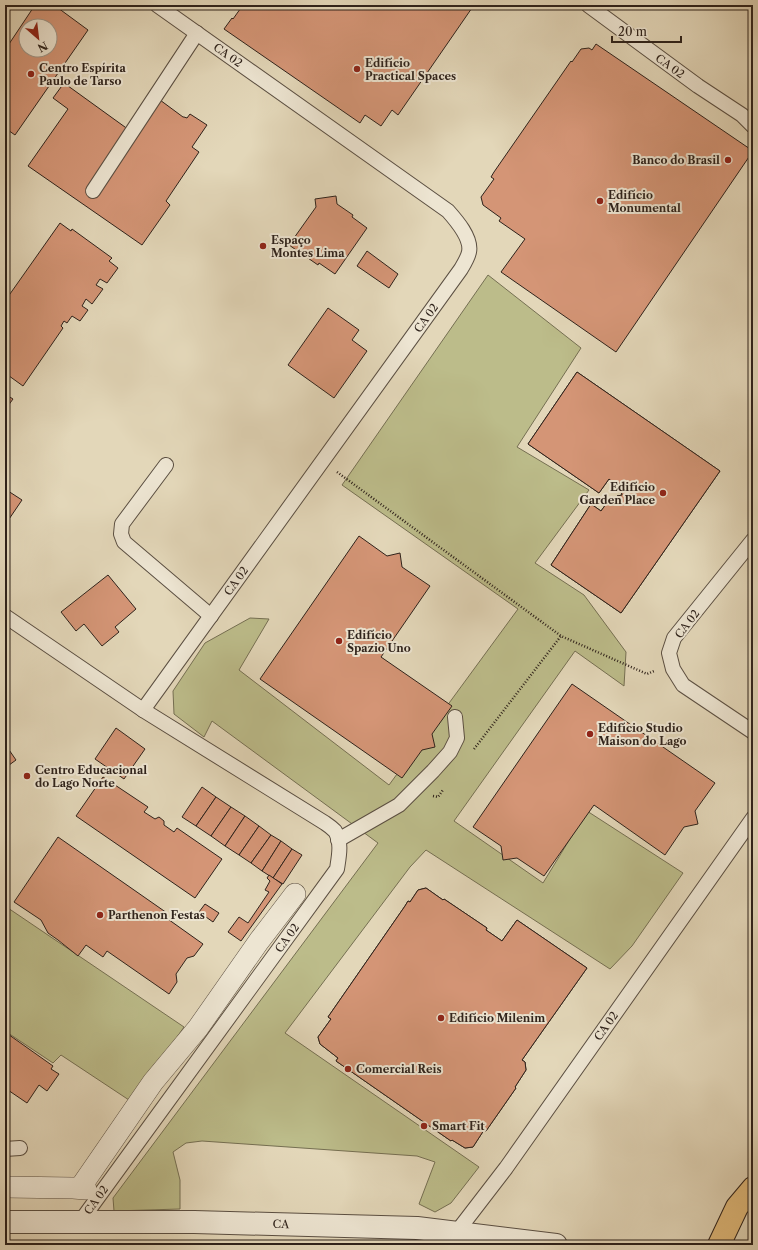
<svg xmlns="http://www.w3.org/2000/svg" width="758" height="1250" font-family="'Libre Caslon Text',serif">
<style>
.green{fill:#bcbc8a;stroke:#756f52}
.building{fill:#d49576;stroke:#2e221b;fill-rule:evenodd}
.lines{fill:none;stroke-linecap:round;stroke-linejoin:round}
.service-casing{stroke:#5b4f42;stroke-width:16}
.pedestrian-casing{stroke:#5b4f42;stroke-width:22}
.tertiary-casing{stroke:#5b4f42;stroke-width:24}
.primary-casing{stroke:#2e221b;stroke-width:24}
.path{stroke:#2e221b;stroke-width:2.5;stroke-dasharray:1 2;stroke-linecap:butt}
.service{stroke:#ede5d2;stroke-width:14}
.pedestrian{stroke:#ede5d2;stroke-width:21}
.tertiary{stroke:#ede5d2;stroke-width:22}
.primary{stroke:#e2bc7c;stroke-width:22}
.poi-dot{fill:#8f2418;stroke:#ede5d2;stroke-width:1.5}
.labels{text-anchor:middle;stroke-width:4;stroke-linejoin:round;paint-order:stroke}
.street-label{font-size:11px;fill:#2e221b;stroke:#ede5d2}
.poi-label{font-size:11px;font-weight:bold;fill:#2e221b;stroke:#ede5d2;text-anchor:start}
</style>
<rect width="100%" height="100%" fill="#e3d7b9"/>
<filter id="stains"><feTurbulence type="fractalNoise" baseFrequency=".005" numOctaves="4"/><feColorMatrix values="0 0 0 0 .2 0 0 0 0 .09 0 0 0 0 .02 0 0 0 .5 -.17"/></filter>
<radialGradient id="worn" r=".72"><stop offset=".6" stop-color="#630" stop-opacity="0"/><stop offset="1" stop-color="#630" stop-opacity=".3"/></radialGradient>
<g class="green">
<polygon points="488,275 581,348 517,447 589,490 535,563 584,595 626,652 624,686 575,651 454,821 543,883 587,811 683,873 632,946 610,969 426,850 410,867 285,1033 479,1167 451,1203 435,1212 419,1204 435,1162 417,1156 202,1141 186,1143 173,1152 180,1180 180,1209 114,1211 113,1198 378,843 212,721 204,737 174,714 173,691 205,643 250,618 269,619 239,670 389,785 518,609 342,485"/>
<polygon points="5,906 184,1027 132,1102 61,1055 53,1063 5,1031"/>
</g>
<g class="building">
<path d="M 35,5 L 54,5 L 88,30 L 15,135 L 5,128 L 5,50 ZM 26,26 L 50,26 L 50,50 L 26,50 Z"/>
<polygon points="243,5 359,6 474,5 398,115 392,110 381,126 365,115 360,123 224,29 232,18 233,19"/>
<polygon points="596,44 753,151 616,352 501,272 525,239 499,221 501,218 483,205 481,197 494,179 491,177 494,172 571,61 572,62 581,49 589,48 592,50"/>
<polygon points="64,83 136,135 160,100 183,117 184,117 187,118 190,114 207,125 192,147 199,152 166,201 170,205 142,245 28,166 68,109 53,98"/>
<polygon points="336,196 337,204 353,215 352,217 367,228 335,274 319,263 318,265 289,245 316,207 315,199"/>
<polygon points="60,223 71,231 72,229 112,258 109,261 118,268 107,283 100,279 96,285 103,289 92,304 86,299 82,306 88,310 80,321 72,316 67,323 64,321 61,326 63,328 23,386 5,373 5,301"/>
<polygon points="367,251 398,274 389,288 357,266"/>
<polygon points="328,308 359,330 352,340 367,351 334,398 288,365"/>
<path d="M 577,372 L 720,471 L 621,613 L 551,565 L 591,504 L 601,511 L 609,500 L 613,502 L 617,496 L 622,495 L 620,483 L 615,484 L 609,479 L 599,493 L 528,444 ZM 651,471 L 658,476 L 652,477 L 654,490 L 660,489 L 656,495 L 642,485 Z"/>
<polygon points="577,372 720,471 621,613 551,565 591,504 601,511 609,500 613,502 617,496 622,495 620,483 615,484 609,479 599,493 528,444"/>
<polygon points="5,394 13,399 5,410"/>
<polygon points="5,489 22,500 5,525"/>
<polygon points="359,536 387,556 400,553 402,567 430,586 381,657 452,706 432,734 435,747 422,750 402,778 260,679"/>
<polygon points="108,575 136,609 115,627 119,632 102,646 84,624 76,631 61,612"/>
<polygon points="572,684 715,783 695,811 698,824 684,827 665,855 594,805 544,876 517,858 503,860 501,846 473,827"/>
<polygon points="116,728 145,749 124,779 95,759"/>
<polygon points="5,744 16,760 5,768"/>
<polygon points="103,777 148,807 144,812 155,819 159,817 164,821 164,825 174,832 177,828 222,859 195,898 76,816"/>
<polygon points="202,787 216,797 196,826 182,817"/>
<polygon points="216,797 231,807 211,836 196,826"/>
<polygon points="231,807 245,816 225,846 211,836"/>
<polygon points="245,816 259,826 239,855 225,846"/>
<polygon points="259,826 271,835 251,863 239,855"/>
<polygon points="271,835 281,841 262,871 251,863"/>
<polygon points="58,837 167,913 165,917 203,944 194,956 187,958 176,974 177,982 169,994 107,951 103,957 86,945 78,956 58,940 48,933 41,920 14,902"/>
<polygon points="281,841 292,849 273,878 262,871"/>
<polygon points="292,849 302,855 283,884 273,878"/>
<polygon points="269,875 282,884 241,941 228,932 239,917 248,923 269,892 265,890 270,881 267,878"/>
<path d="M 426,888 L 443,900 L 444,899 L 487,928 L 486,930 L 502,941 L 517,920 L 587,968 L 522,1060 L 525,1062 L 526,1070 L 515,1087 L 516,1088 L 486,1131 L 484,1130 L 473,1147 L 465,1148 L 452,1140 L 451,1141 L 336,1061 L 338,1058 L 320,1044 L 318,1037 L 331,1019 L 328,1017 L 405,906 L 408,901 L 410,902 L 418,890 ZM 501,955 L 528,974 L 516,992 L 512,990 L 505,998 L 483,983 L 497,963 L 496,962 ZM 533,978 L 555,993 L 537,1020 L 519,1008 L 525,999 L 521,995 ZM 480,988 L 501,1003 L 494,1012 L 500,1016 L 487,1033 L 469,1021 L 465,1028 L 449,1018 L 460,1002 L 467,1007 ZM 516,1013 L 533,1025 L 514,1052 L 492,1036 L 505,1019 L 509,1022 ZM 465,1065 L 470,1069 L 468,1072 L 475,1077 L 460,1100 L 452,1095 L 451,1096 L 448,1094 L 463,1072 L 461,1071 Z"/>
<polygon points="426,888 443,900 444,899 487,928 486,930 502,941 517,920 587,968 522,1060 525,1062 526,1070 515,1087 516,1088 486,1131 484,1130 473,1147 465,1148 452,1140 451,1141 336,1061 338,1058 320,1044 318,1037 331,1019 328,1017 405,906 408,901 410,902 418,890"/>
<polygon points="205,904 219,913 213,922 199,912"/>
<polygon points="5,1032 53,1066 51,1069 59,1074 47,1091 39,1085 27,1103 5,1088"/>
</g>
<g class="lines">
<defs>
<g id="service">
<polyline points="588,5 698,86 742,115 753,126"/>
<polyline points="93,191 197,33"/>
<polyline points="166,465 122,524 121,534 124,542 211,616"/>
<polyline points="753,540 674,638 669,653 673,669 683,685 753,732"/>
<path d="M 5,616 L 143,710 L 325,823 C 328,825 332,828 335,831 C 342,842 339,856 337,869 L 80,1222"/>
<path d="M 143,710 L 461,269 C 464,264 468,257 469,252 C 472,238 456,220 448,211 L 157,5"/>
<polyline points="338,840 399,805 433,771 450,752 457,738 455,717"/>
<polyline points="5,1149 20,1148"/>
<polyline points="456,1233 506,1168 753,818"/>
</g>
<g id="pedestrian">
<polyline points="5,1187 73,1188 86,1189"/>
<polyline points="80,1188 153,1082 198,1028 259,941 295,894"/>
</g>
<polyline id="tertiary" points="5,1222 194,1222 417,1228 556,1245"/>
<polyline id="primary" points="719,1245 737,1207 753,1188"/>
</defs>
<use href="#service" class="service-casing"/>
<use href="#pedestrian" class="pedestrian-casing"/>
<use href="#tertiary" class="tertiary-casing"/>
<use href="#primary" class="primary-casing"/>
<g class="path">
<polyline points="337,472 561,636 647,674 654,671"/>
<polyline points="474,749 561,636"/>
<polyline points="433,796 438,797 443,790"/>
</g>
<use href="#service" class="service"/>
<use href="#pedestrian" class="pedestrian"/>
<use href="#tertiary" class="tertiary"/>
<use href="#primary" class="primary"/>
</g>
<g class="poi-dot">
<circle cx="357" cy="69" r="4"/>
<circle cx="31" cy="74" r="4"/>
<circle cx="728" cy="160" r="4"/>
<circle cx="600" cy="201" r="4"/>
<circle cx="263" cy="246" r="4"/>
<circle cx="663" cy="493" r="4"/>
<circle cx="339" cy="641" r="4"/>
<circle cx="590" cy="734" r="4"/>
<circle cx="27" cy="776" r="4"/>
<circle cx="100" cy="915" r="4"/>
<circle cx="441" cy="1018" r="4"/>
<circle cx="348" cy="1069" r="4"/>
<circle cx="424" cy="1126" r="4"/>
</g>
<g class="labels">
<g class="street-label">
<text transform="translate(228 55) rotate(35)" y="4">CA 02</text>
<text transform="translate(670 66) rotate(36)" y="4">CA 02</text>
<text transform="translate(426 318) rotate(-54)" y="4">CA 02</text>
<text transform="translate(236 581) rotate(-54)" y="4">CA 02</text>
<text transform="translate(687 624) rotate(-53)" y="4">CA 02</text>
<text transform="translate(287 938) rotate(-54)" y="4">CA 02</text>
<text transform="translate(606 1026) rotate(-55)" y="4">CA 02</text>
<text transform="translate(96 1200) rotate(-54)" y="4">CA 02</text>
<text transform="translate(281 1224) rotate(2)" y="4">CA</text>
</g>
<g class="poi-label">
<text x="365" y="67">Edifício<tspan x="365" dy="13">Practical Spaces</tspan></text>
<text x="39" y="72">Centro Espírita<tspan x="39" dy="13">Paulo de Tarso</tspan></text>
<text x="720" y="164" text-anchor="end">Banco do Brasil</text>
<text x="608" y="199">Edifício<tspan x="608" dy="13">Monumental</tspan></text>
<text x="271" y="244">Espaço<tspan x="271" dy="13">Montes Lima</tspan></text>
<text x="655" y="491" text-anchor="end">Edifício<tspan x="655" dy="13">Garden Place</tspan></text>
<text x="347" y="639">Edifício<tspan x="347" dy="13">Spazio Uno</tspan></text>
<text x="598" y="732">Edifício Studio<tspan x="598" dy="13">Maison do Lago</tspan></text>
<text x="35" y="774">Centro Educacional<tspan x="35" dy="13">do Lago Norte</tspan></text>
<text x="108" y="919">Parthenon Festas</text>
<text x="449" y="1022">Edifício Milenim</text>
<text x="356" y="1073">Comercial Reis</text>
<text x="432" y="1130">Smart Fit</text>
</g>
</g>
<rect width="758" height="1250" fill="none" stroke="#e3d7b9" stroke-width="20"/>
<rect x="6" y="6" width="746" height="1238" fill="none" stroke="#2e221b" stroke-width="2"/>
<rect x="10" y="10" width="738" height="1230" fill="none" stroke="#2e221b"/>
<g transform="translate(38 38) rotate(152)"><circle r="19" fill="#ede5d2" stroke="#a19789"/>
<path d="M0-3L7 15L0 10L-7 15Z" fill="#8f2418"/>
<text y="-6" font-size="11" font-weight="bold" text-anchor="middle" fill="#2e221b">N</text>
</g>
<path d="M612 36v6h69v-6" fill="none" stroke="#2e221b" stroke-width="2"/>
<text x="618" y="36" font-size="12" fill="#2e221b" stroke="#ede5d2" stroke-width="3" paint-order="stroke">20 m</text>
<rect width="100%" height="100%" filter="url(#stains)"/>
<rect width="100%" height="100%" fill="url(#worn)"/>
</svg>
